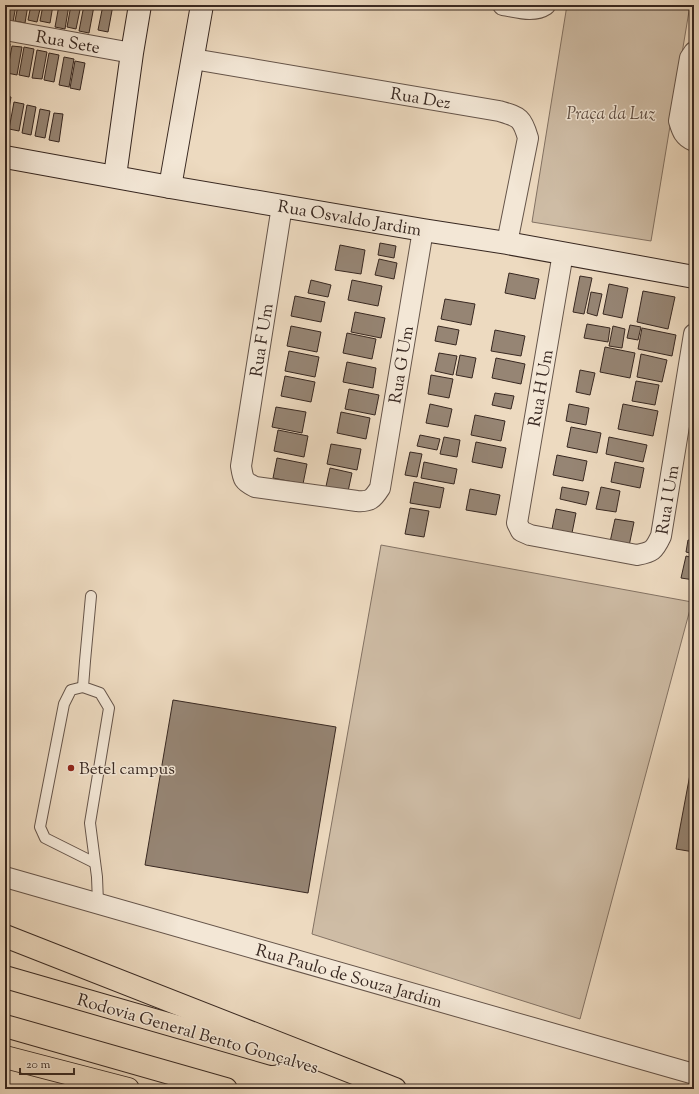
<svg xmlns="http://www.w3.org/2000/svg" width="699" height="1094" font-family="'Sorts Mill Goudy',serif">
<style>
.green{fill:#cebca5;stroke:#837263}
.building{fill:#968574;stroke:#382821}
.lines{fill:none;stroke-linecap:round;stroke-linejoin:round}
.lane-casing{stroke:#655449;stroke-width:12}
.street-casing{stroke:#655449;stroke-width:22}
.secondary-casing{stroke:#382821;stroke-width:24}
.highway-casing{stroke:#382821;stroke-width:24}
.lane{stroke:#f3e7d6;stroke-width:10}
.street{stroke:#f3e7d6;stroke-width:20}
.secondary{stroke:#f3e7d6;stroke-width:22}
.highway{stroke:#eddac0;stroke-width:22}
.poi-dot{fill:#8f2418;stroke:#f3e7d6;stroke-width:1.5}
.labels{text-anchor:middle;stroke-width:3;stroke-linejoin:round;paint-order:stroke}
.street-label{font-size:17px;fill:#382821;stroke:#f3e7d6}
.park-label{font-size:17px;font-style:italic;fill:#5e4d42;stroke:#f3e7d6}
.poi-label{font-size:17px;fill:#382821;stroke:#f3e7d6;text-anchor:start}
</style>
<rect width="100%" height="100%" fill="#eddac0"/>
<filter id="stains"><feTurbulence type="fractalNoise" baseFrequency=".005" numOctaves="4"/><feColorMatrix values="0 0 0 0 .2 0 0 0 0 .09 0 0 0 0 .02 0 0 0 .5 -.17"/></filter>
<radialGradient id="worn" r=".72"><stop offset=".6" stop-color="#630" stop-opacity="0"/><stop offset="1" stop-color="#630" stop-opacity=".3"/></radialGradient>
<g class="green">
<polygon points="567,5 690,5 651,241 532,222"/>
<polygon points="381,545 692,602 580,1019 312,934"/>
</g>
<g class="building">
<polygon points="6,5 16,5 13,22 5,20"/>
<polygon points="18,5 28,5 25,23 15,21"/>
<polygon points="31,5 41,5 37,22 28,20"/>
<polygon points="43,5 53,5 50,23 40,21"/>
<polygon points="59,5 69,5 65,29 55,27"/>
<polygon points="71,5 81,5 76,29 67,27"/>
<polygon points="84,5 94,6 89,33 79,31"/>
<polygon points="103,5 113,5 108,32 98,30"/>
<polygon points="5,43 10,44 6,72 5,72"/>
<polygon points="12,46 22,47 17,75 7,73"/>
<polygon points="24,47 34,49 29,77 19,75"/>
<polygon points="37,50 47,52 42,79 32,78"/>
<polygon points="49,53 59,55 54,82 44,80"/>
<polygon points="64,57 74,59 69,87 59,85"/>
<polygon points="75,61 85,63 80,90 70,88"/>
<polygon points="5,96 11,97 6,125 5,125"/>
<polygon points="14,102 24,104 19,131 9,129"/>
<polygon points="27,105 36,107 31,135 22,133"/>
<polygon points="40,109 50,111 45,138 35,136"/>
<polygon points="54,113 63,114 59,142 49,140"/>
<polygon points="380,243 396,246 394,258 378,255"/>
<polygon points="340,245 365,250 361,274 335,270"/>
<polygon points="379,259 397,263 394,279 375,275"/>
<polygon points="509,273 539,279 535,299 505,293"/>
<polygon points="580,276 592,278 584,314 573,312"/>
<polygon points="311,280 331,285 328,297 308,293"/>
<polygon points="352,280 382,286 378,306 348,300"/>
<polygon points="609,284 628,288 622,318 603,314"/>
<polygon points="643,291 675,297 668,329 637,322"/>
<polygon points="591,292 602,294 597,316 587,313"/>
<polygon points="295,296 325,302 321,322 291,316"/>
<polygon points="445,299 475,304 471,325 441,319"/>
<polygon points="355,312 385,318 381,338 351,332"/>
<polygon points="587,324 610,328 608,342 584,338"/>
<polygon points="630,325 641,327 638,340 627,338"/>
<polygon points="291,326 321,332 317,352 287,346"/>
<polygon points="438,326 459,330 456,345 435,341"/>
<polygon points="613,326 625,329 622,348 609,346"/>
<polygon points="642,328 676,335 672,356 638,349"/>
<polygon points="495,330 525,336 521,356 491,351"/>
<polygon points="347,333 376,339 372,359 343,353"/>
<polygon points="605,347 635,353 630,378 600,372"/>
<polygon points="289,351 319,357 315,377 285,371"/>
<polygon points="439,353 457,356 453,375 435,371"/>
<polygon points="641,354 667,360 662,382 637,377"/>
<polygon points="460,355 476,358 472,378 456,375"/>
<polygon points="496,358 525,364 521,384 492,378"/>
<polygon points="347,362 376,368 373,388 343,382"/>
<polygon points="580,370 595,373 590,395 576,392"/>
<polygon points="431,375 453,379 449,398 428,394"/>
<polygon points="285,376 315,382 311,402 281,396"/>
<polygon points="636,381 659,385 655,405 632,401"/>
<polygon points="349,389 379,395 375,415 345,409"/>
<polygon points="495,393 514,396 511,409 492,405"/>
<polygon points="430,404 452,409 448,427 426,423"/>
<polygon points="569,404 589,408 586,425 566,421"/>
<polygon points="623,404 658,411 653,436 618,429"/>
<polygon points="276,407 306,412 302,433 272,427"/>
<polygon points="341,412 370,418 366,439 337,433"/>
<polygon points="475,415 505,421 501,441 471,435"/>
<polygon points="571,427 601,433 597,453 567,447"/>
<polygon points="278,430 308,436 304,457 274,451"/>
<polygon points="420,435 440,439 437,450 417,446"/>
<polygon points="444,437 460,440 457,457 440,454"/>
<polygon points="609,437 647,445 643,462 606,454"/>
<polygon points="476,442 506,448 502,468 472,462"/>
<polygon points="331,444 361,449 357,470 327,464"/>
<polygon points="410,452 422,454 417,477 405,475"/>
<polygon points="557,455 587,461 583,481 553,475"/>
<polygon points="277,458 307,464 303,484 273,478"/>
<polygon points="424,462 457,469 454,484 421,478"/>
<polygon points="615,462 644,468 640,488 611,482"/>
<polygon points="330,468 352,473 347,496 325,491"/>
<polygon points="414,482 444,488 440,508 410,503"/>
<polygon points="562,487 589,492 586,505 560,499"/>
<polygon points="601,487 620,491 616,512 596,509"/>
<polygon points="470,489 500,495 496,515 466,510"/>
<polygon points="410,508 429,511 424,537 405,534"/>
<polygon points="556,509 576,513 572,533 552,529"/>
<polygon points="615,519 634,522 629,546 610,542"/>
<polygon points="688,540 694,541 694,554 686,552"/>
<polygon points="686,556 694,558 694,580 681,578"/>
<polygon points="173,700 336,727 308,893 145,865"/>
<polygon points="694,753 694,852 676,849"/>
</g>
<g class="lines">
<defs>
<g id="lane">
<polyline points="91,596 85,661 83,687 100,693 109,708 90,823 97,877 98,903"/>
<polyline points="83,687 71,690 64,704 40,827 45,838 95,863"/>
</g>
<g id="street">
<path d="M 503,5 C 517,7 533,13 545,5"/>
<path id="s1" d="M 5,30 L 132,53"/>
<path d="M 694,52 L 690,58 L 679,121 C 682,131 684,137 694,141"/>
<path id="s2" d="M 193,59 L 499,111 C 519,117 522,117 528,138 L 507,243"/>
<path id="s3" d="M 282,206 L 241,466 C 243,479 243,481 255,487 L 357,501 C 370,502 373,499 380,488 L 423,230"/>
<path id="s4" d="M 563,253 L 517,523 L 521,531 L 530,535 L 637,555 C 652,552 654,551 661,536 L 694,334"/>
<path id="s5" d="M 5,877 L 694,1074"/>
</g>
<g id="secondary">
<path id="s6" d="M 5,157 L 170,187 L 423,230 L 507,243 L 694,277"/>
<polyline points="115,176 132,53 140,5"/>
<polyline points="170,187 202,5"/>
</g>
<g id="highway">
<polyline points="5,936 395,1089"/>
<polyline points="5,977 272,1054"/>
<polyline points="5,1026 226,1089"/>
<polyline points="5,1057 128,1089"/>
</g>
</defs>
<use href="#lane" class="lane-casing"/>
<use href="#street" class="street-casing"/>
<use href="#secondary" class="secondary-casing"/>
<use href="#highway" class="highway-casing"/>
<use href="#lane" class="lane"/>
<use href="#street" class="street"/>
<use href="#secondary" class="secondary"/>
<use href="#highway" class="highway"/>
</g>
<circle class="poi-dot" cx="71" cy="768" r="4"/>
<g class="labels">
<g class="street-label">
<text dy="6" stroke="none"><textPath href="#s1" startOffset="64">Rua Sete</textPath></text>
<text dy="6" stroke="none"><textPath href="#s2" startOffset="231">Rua Dez</textPath></text>
<text dy="6" stroke="none"><textPath href="#s6" startOffset="350">Rua Osvaldo Jardim</textPath></text>
<text transform="translate(261 340) rotate(-81)" y="6">Rua F Um</text>
<text dy="6" stroke="none"><textPath href="#s3" startOffset="547">Rua G Um</textPath></text>
<text transform="translate(540 388) rotate(-80)" y="6">Rua H Um</text>
<text dy="6" stroke="none"><textPath href="#s4" startOffset="471">Rua I Um</textPath></text>
<text dy="6" stroke="none"><textPath href="#s5" startOffset="358">Rua Paulo de Souza Jardim</textPath></text>
<text transform="translate(198 1033) rotate(16)" y="6">Rodovia General Bento Gonçalves</text>
</g>
<g class="park-label">
<text x="611" y="119">Praça da Luz</text>
</g>
<g class="poi-label">
<text x="79" y="774">Betel campus</text>
</g>
</g>
<rect width="699" height="1094" fill="none" stroke="#eddac0" stroke-width="20"/>
<rect x="6" y="6" width="687" height="1082" fill="none" stroke="#382821" stroke-width="2"/>
<rect x="10" y="10" width="679" height="1074" fill="none" stroke="#382821"/>
<path d="M20 1068v6h54v-6" fill="none" stroke="#382821" stroke-width="2"/>
<text x="26" y="1068" font-size="12" fill="#382821" stroke="#f3e7d6" stroke-width="3" paint-order="stroke">20 m</text>
<rect width="100%" height="100%" filter="url(#stains)"/>
<rect width="100%" height="100%" fill="url(#worn)"/>
</svg>
